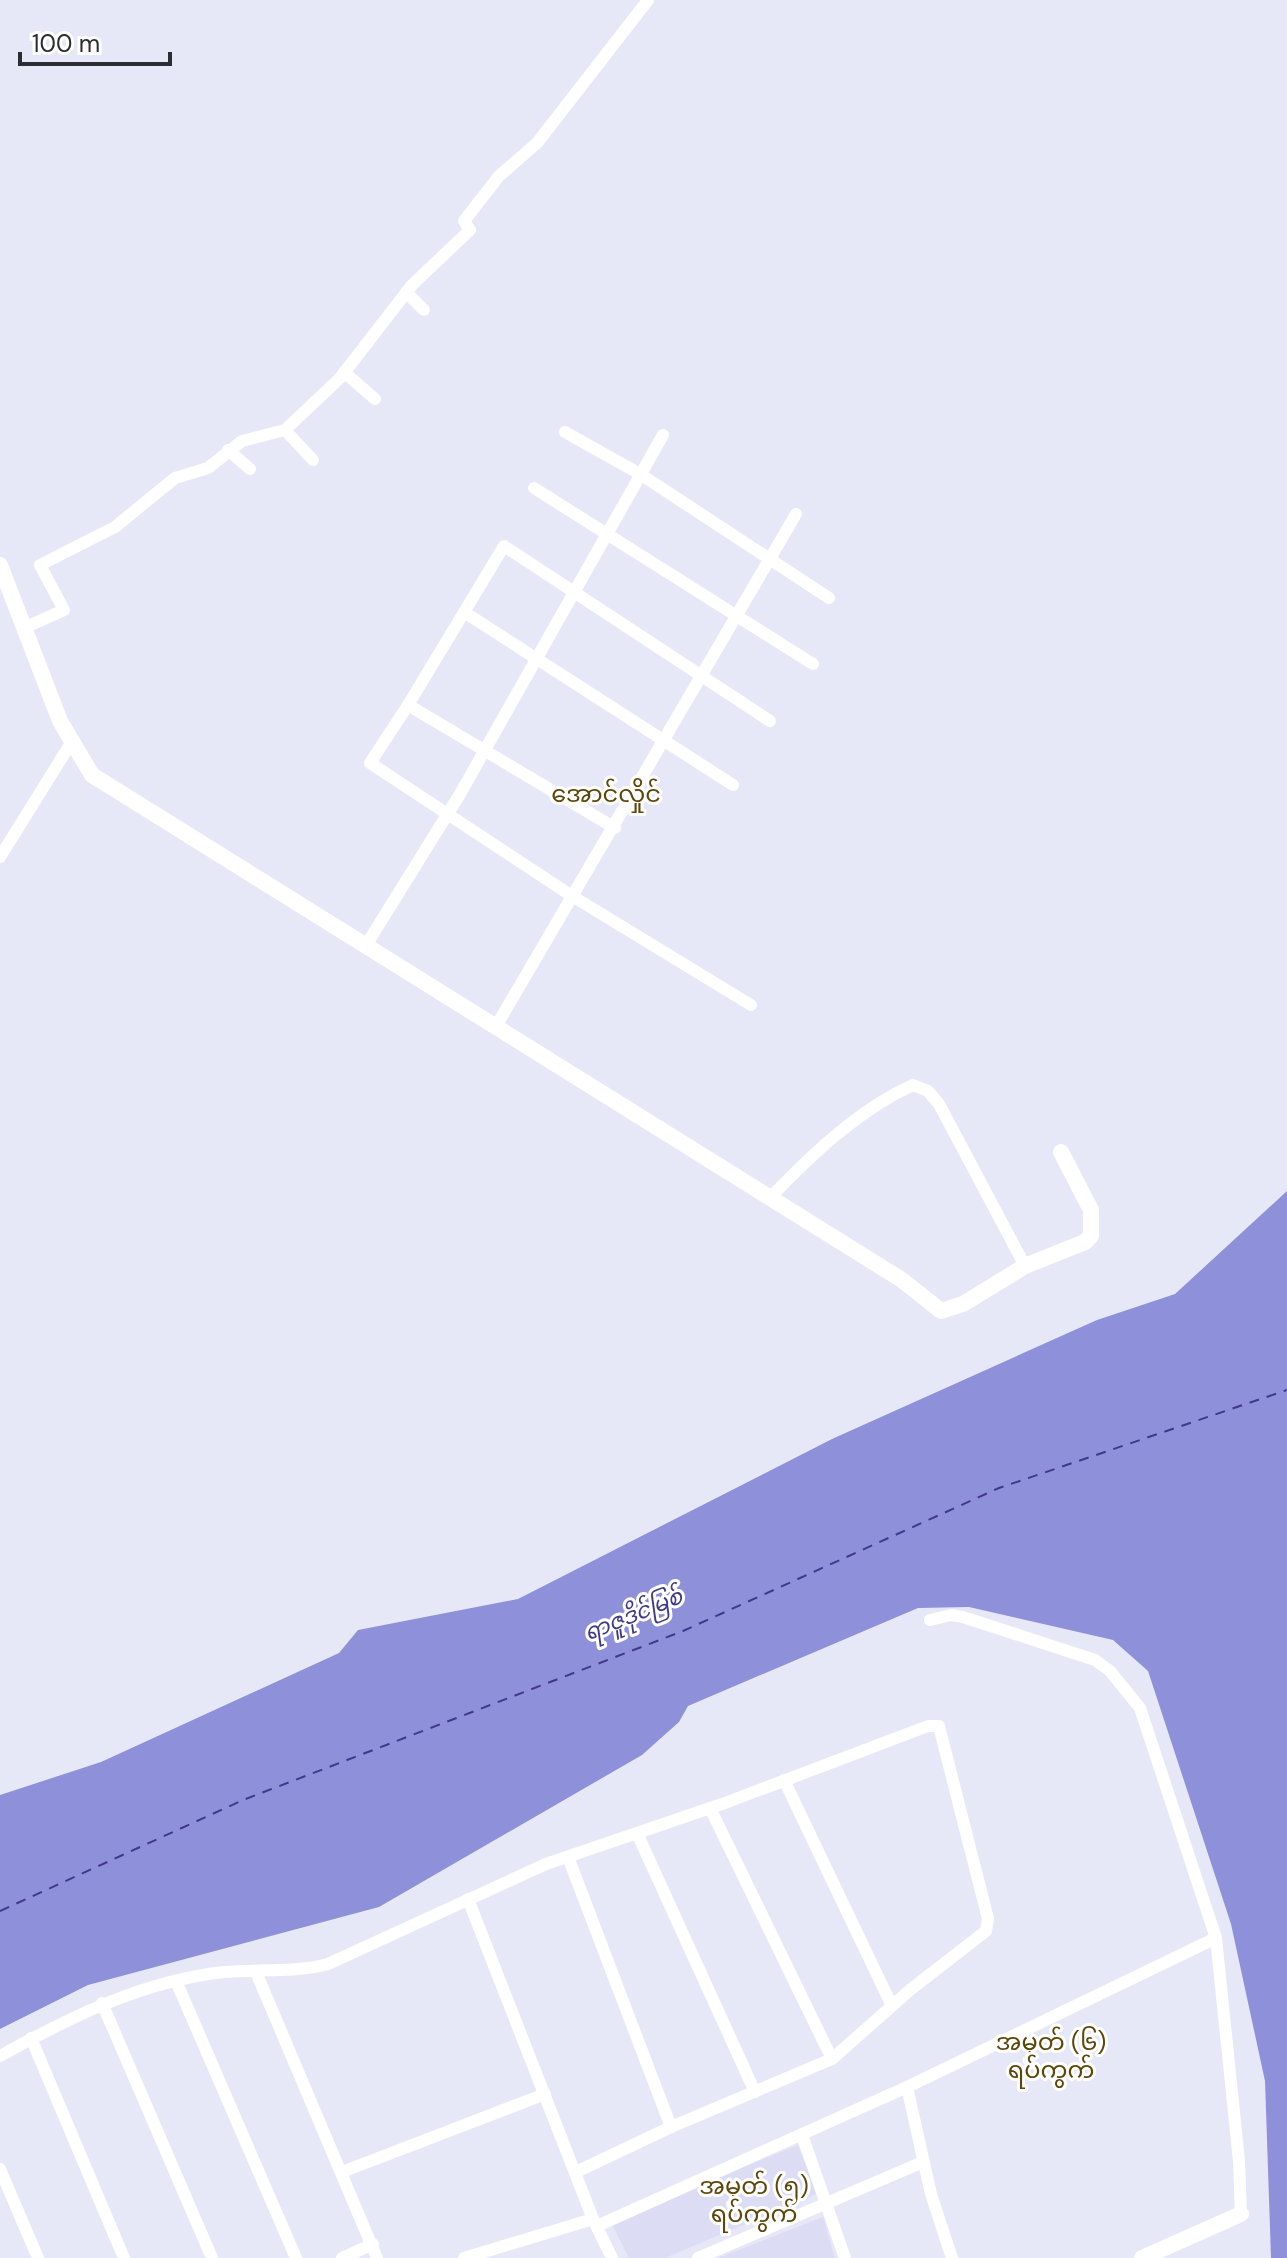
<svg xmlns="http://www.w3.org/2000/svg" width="1287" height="2258" font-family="'DM Sans','Noto Sans Myanmar',sans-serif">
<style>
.built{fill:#dcddf4}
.water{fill:#8f90da}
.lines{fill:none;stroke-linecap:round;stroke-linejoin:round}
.ferry{stroke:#40388e;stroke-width:2;stroke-dasharray:10 8;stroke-linecap:butt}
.street{stroke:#fff;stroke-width:12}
.secondary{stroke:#fff;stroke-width:16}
.labels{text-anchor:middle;stroke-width:6;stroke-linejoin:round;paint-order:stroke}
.water-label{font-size:22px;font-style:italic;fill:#40388e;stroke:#fff}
.quarter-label{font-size:24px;fill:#5d4607;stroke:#fff}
</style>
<rect width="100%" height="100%" fill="#e7e8f7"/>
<g class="built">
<polygon points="798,2145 817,2194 665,2258 629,2258 610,2221"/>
<polygon points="823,2217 835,2258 718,2258"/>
</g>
<polygon class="water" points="1287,1191 1287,2258 1271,2258 1265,2081 1231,1924 1148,1671 1113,1640 969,1607 918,1608 688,1706 679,1722 642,1755 379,1907 88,1985 0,2029 0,1795 101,1762 339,1653 358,1630 518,1599 832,1439 1097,1320 1175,1294"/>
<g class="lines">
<polyline class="ferry" points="0,1911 243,1800 683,1631 999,1488 1287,1390"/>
<g class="street">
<polyline points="406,292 424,310"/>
<polyline points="344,372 375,399"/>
<polyline points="285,430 313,460"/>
<polyline points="565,432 640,474 829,598"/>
<polyline points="228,450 250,469"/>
<polyline points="534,488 813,664"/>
<polyline points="464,612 733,785"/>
<polyline points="24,628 64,610 40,565 115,527 175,478 208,468 242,441 285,430 340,378 412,285 470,230 464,221 499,176 537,143 648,0"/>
<polyline points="408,705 370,763 572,896 751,1005"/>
<polyline points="615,828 408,705 504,546 770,721"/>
<polyline points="0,857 71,743"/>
<polyline points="365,947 460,794 663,435"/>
<polyline points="495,1028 796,514"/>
<path d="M 769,1199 C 810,1156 858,1110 913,1085 L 928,1091 L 939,1104 L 1025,1266"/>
<polyline points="930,1620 951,1615 963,1617 1095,1660 1110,1671 1140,1708 1216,1938 1239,2161 1241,2214"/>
<polyline points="784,1780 892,2006"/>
<polyline points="710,1808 832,2059"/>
<polyline points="637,1833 755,2092"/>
<polyline points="568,1857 671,2127"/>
<polyline points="468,1899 593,2219 612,2258"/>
<polyline points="256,1972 377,2258"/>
<polyline points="176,1981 296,2258"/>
<polyline points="102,2003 212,2258"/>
<polyline points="31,2038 124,2258"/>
<path d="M 0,2056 C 70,2017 143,1981 224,1972 C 259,1969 294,1973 328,1964 L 546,1864 L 725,1803 L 928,1726 L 939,1726 L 988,1919 L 986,1931 L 910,1990 L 832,2059 L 671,2127 L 576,2172"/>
<polyline points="907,2087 931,2194 952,2258"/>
<polyline points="802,2135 845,2258"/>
<polyline points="0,2169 38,2258"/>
<polyline points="342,2172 545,2094"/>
<polyline points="597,2226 907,2087 1216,1938"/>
<polyline points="342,2258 373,2244"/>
<polyline points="464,2258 593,2219"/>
<polyline points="698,2258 923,2162"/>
</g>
<g class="secondary">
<polyline points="0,565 60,721 92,775 902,1280 941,1311 963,1304 1025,1266 1085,1242 1091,1236 1091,1210 1061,1152"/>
<polyline points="1142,2258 1241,2214"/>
</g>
</g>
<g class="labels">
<g class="water-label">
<text transform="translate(633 1614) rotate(-22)" y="8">ရာဇူဒိုင်မြစ်</text>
</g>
<g class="quarter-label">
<text x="606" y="802">အောင်လှိုင်</text>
<text x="1051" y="2050">အမှတ် (၆)<tspan x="1051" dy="28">ရပ်ကွက်</tspan></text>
<text x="754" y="2194">အမှတ် (၅)<tspan x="754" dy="28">ရပ်ကွက်</tspan></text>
</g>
</g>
<path d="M20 52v12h150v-12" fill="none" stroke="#2c2d32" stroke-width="4"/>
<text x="32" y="52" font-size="24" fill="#2c2d32" stroke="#ffffff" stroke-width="6" paint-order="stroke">100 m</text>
</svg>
